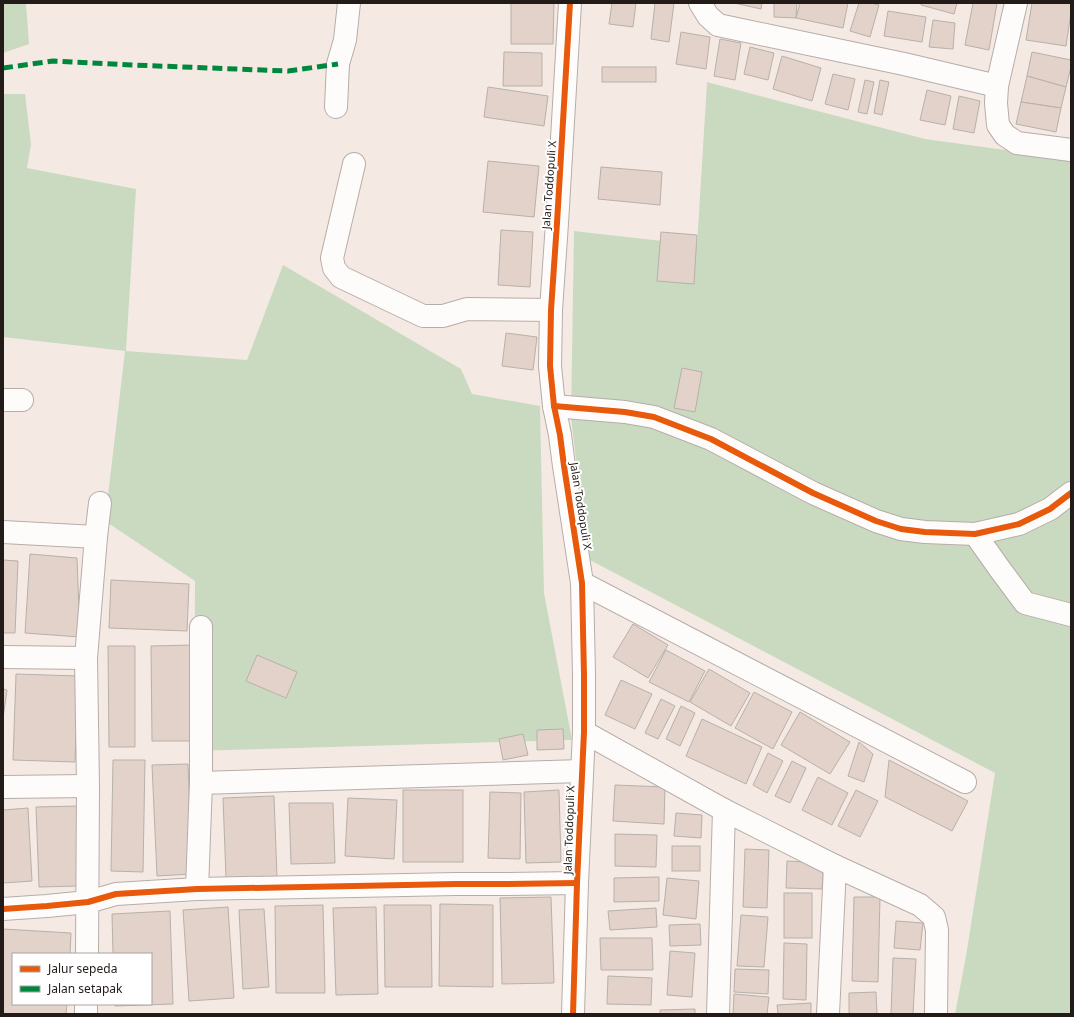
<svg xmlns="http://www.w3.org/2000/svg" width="1074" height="1017" font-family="'Noto Sans',sans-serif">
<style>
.green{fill:#c9dac1}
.building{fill:#e2d2c9;stroke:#b8b0aa}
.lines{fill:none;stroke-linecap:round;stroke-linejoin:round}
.minor-casing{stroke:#b6ada8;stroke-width:24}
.minor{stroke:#fefcfb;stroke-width:22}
.quiet{stroke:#00873e;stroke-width:5;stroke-dasharray:10 5;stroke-linecap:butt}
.cycleway-casing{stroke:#fff;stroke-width:8}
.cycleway{stroke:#e8590c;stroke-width:6}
.labels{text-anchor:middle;stroke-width:4;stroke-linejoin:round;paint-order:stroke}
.street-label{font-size:11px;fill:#221b17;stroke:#fff}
</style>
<rect width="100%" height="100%" fill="#f5eae3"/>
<g class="green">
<polygon points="3,3 26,3 29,44 3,53"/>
<polygon points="707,82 925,139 1071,159 1071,1014 955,1014 966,956 995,773 588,559 571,418 574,231 697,245"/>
<polygon points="3,94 25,94 31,144 27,168 136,189 126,351 247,360 283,265 461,369 472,394 540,406 544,593 572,740 194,751 195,581 105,521 125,351 3,337"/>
</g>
<g class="building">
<polygon points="511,3 554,3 553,44 511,44"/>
<polygon points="612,3 636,3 633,27 609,24"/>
<polygon points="655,3 674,3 669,42 651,39"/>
<polygon points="734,3 762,3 761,9"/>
<polygon points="774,3 797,3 796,18 774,17"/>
<polygon points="800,3 848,3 843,28 796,18"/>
<polygon points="859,3 872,3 879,5 870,37 850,31"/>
<polygon points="921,3 957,3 954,14 921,5"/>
<polygon points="973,3 997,3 989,50 965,45"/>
<polygon points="1032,3 1071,3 1071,13 1066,46 1026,40"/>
<polygon points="888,11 926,17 922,42 884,36"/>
<polygon points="933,20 955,23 953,49 929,47"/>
<polygon points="681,32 710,37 706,69 676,64"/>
<polygon points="720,39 741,43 735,80 714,76"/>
<polygon points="750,47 774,53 768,80 744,74"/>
<polygon points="504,52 542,53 542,86 503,86"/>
<polygon points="1032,52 1071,60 1071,67 1066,87 1027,76"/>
<polygon points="782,56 821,68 812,101 773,89"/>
<rect x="602" y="67" width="54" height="15"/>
<polygon points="833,74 855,79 848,110 825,104"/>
<polygon points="1027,76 1066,87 1061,108 1021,102"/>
<polygon points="865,80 874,82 867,114 858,112"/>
<polygon points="880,80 889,82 882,115 874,113"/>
<polygon points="488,87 548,96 544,126 484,117"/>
<polygon points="927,90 951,96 945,125 920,120"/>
<polygon points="959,96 980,101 974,133 953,129"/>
<polygon points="1021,102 1061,108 1056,132 1016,124"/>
<polygon points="488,161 539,166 534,217 483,212"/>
<polygon points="601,167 662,172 660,205 598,199"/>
<polygon points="501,230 533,232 530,287 498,285"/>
<polygon points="661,232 697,235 694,284 657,281"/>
<polygon points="506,333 537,337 533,370 502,366"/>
<polygon points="682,368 702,372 695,412 674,408"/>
<polygon points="30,554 77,558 80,637 25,633"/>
<polygon points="3,560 18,561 15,633 3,633"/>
<polygon points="111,580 189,584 187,631 109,628"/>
<polygon points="633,624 668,645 648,678 613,657"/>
<polygon points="193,645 193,741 152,741 151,646"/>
<polygon points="108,646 135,646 135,747 109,747"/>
<polygon points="666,650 705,671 689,702 649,682"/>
<polygon points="257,655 297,672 286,698 246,681"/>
<polygon points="709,669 750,693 731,726 690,702"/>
<polygon points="16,674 78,676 75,762 13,760"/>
<polygon points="621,680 652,694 635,729 605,715"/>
<polygon points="3,689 7,690 3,718"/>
<polygon points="754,692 792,712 773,749 735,728"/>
<polygon points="661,699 675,706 658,739 645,733"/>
<polygon points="681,706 695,713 680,746 666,739"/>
<polygon points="800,712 850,742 830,774 781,745"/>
<polygon points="702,719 762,747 746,784 686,756"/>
<polygon points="563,729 564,749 537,750 537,730"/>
<polygon points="523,734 528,755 503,760 499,739"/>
<polygon points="859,742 873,754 864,782 848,776"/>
<polygon points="768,753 783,761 767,793 753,785"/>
<polygon points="113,760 145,760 143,872 111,871"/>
<polygon points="889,760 968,801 952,831 885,797"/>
<polygon points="792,761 806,768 790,803 775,796"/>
<polygon points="188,764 192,874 157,876 152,765"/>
<polygon points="818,777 848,793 832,825 802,810"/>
<polygon points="615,785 665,787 664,824 613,821"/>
<rect x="403" y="790" width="60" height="72"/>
<polygon points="559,790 561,862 526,863 524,792"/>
<polygon points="856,790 878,801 860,837 838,826"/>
<polygon points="490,792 521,793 520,859 488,858"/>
<polygon points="274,796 277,877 226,878 223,798"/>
<polygon points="348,798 397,800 394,859 345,856"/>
<polygon points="289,803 333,803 335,863 291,864"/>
<polygon points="78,806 80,886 39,887 36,807"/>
<polygon points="28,808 32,881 3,883 3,810"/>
<polygon points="676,813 702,815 701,838 674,836"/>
<polygon points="615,834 657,835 656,867 615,866"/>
<rect x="672" y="846" width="28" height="25"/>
<polygon points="745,849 769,850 767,908 743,907"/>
<polygon points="787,861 824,863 822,889 786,888"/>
<polygon points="659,877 659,901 614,902 614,878"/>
<polygon points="667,878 699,881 696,919 663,915"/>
<rect x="784" y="893" width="28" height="45"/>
<polygon points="551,897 554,983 502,984 500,898"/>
<polygon points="854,897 880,897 878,982 852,981"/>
<polygon points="440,904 493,905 493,987 439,986"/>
<polygon points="323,905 325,993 276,993 275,906"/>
<polygon points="384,905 431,905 432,987 385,987"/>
<polygon points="228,907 234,998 189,1001 183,910"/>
<polygon points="376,907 378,994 336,995 333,908"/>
<polygon points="656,908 657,927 610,930 608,911"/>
<polygon points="264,909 269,987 243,989 239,910"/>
<polygon points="170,911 173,1004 115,1006 115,1004 151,1004 151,954 113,954 112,914"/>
<polygon points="741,915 768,917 764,967 737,966"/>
<polygon points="896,921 923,923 920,950 894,948"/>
<polygon points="700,924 701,945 670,946 669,925"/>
<polygon points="3,929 71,933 70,954 13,954 13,1004 67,1004 66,1014 3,1014"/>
<polygon points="600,938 652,938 653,970 601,970"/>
<polygon points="784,943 807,944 806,1000 783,999"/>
<polygon points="670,951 695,953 692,997 667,995"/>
<polygon points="893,958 916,959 913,1014 891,1014"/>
<polygon points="735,969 769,970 768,994 734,992"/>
<polygon points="608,976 652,978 651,1005 607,1004"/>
<polygon points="876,992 877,1014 849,1014 849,993"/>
<polygon points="734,994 769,997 767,1014 733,1014"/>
<polygon points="811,1003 811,1014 778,1014 777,1005"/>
<polygon points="695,1009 695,1014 660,1014 660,1010"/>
</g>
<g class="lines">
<defs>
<g id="minor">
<polyline points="570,3 557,223 551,310 550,366 554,406 560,435 564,466 582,583 584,675 584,732 577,883 573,1014"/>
<polyline points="700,3 708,16 718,25 904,64 997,86"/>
<polyline points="1016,3 997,86 996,103 998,125 1005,135 1017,143 1071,150"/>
<polyline points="336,107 338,64 345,40 349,3"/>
<polyline points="354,164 332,258 334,268 341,277 423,316 443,316 467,309 551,310"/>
<polyline points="3,400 22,400"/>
<polyline points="554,406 625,412 654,417 711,439 813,493 876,521 901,529 925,532 975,534 1019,524 1050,509 1071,493"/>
<polyline points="3,532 96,537"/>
<polyline points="975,534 999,568 1025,603 1071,615"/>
<polyline points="582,583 965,782"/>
<polyline points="3,657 86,658"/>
<polyline points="584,732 724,810 835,866 920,905 934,917 937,930 936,1014"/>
<polyline points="201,783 582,771"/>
<polyline points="3,787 88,786"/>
<polyline points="197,889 201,783 201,627"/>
<polyline points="3,909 47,906 88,902 116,894 197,889 456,884 508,884 577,883"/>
<polyline points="87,954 88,786 86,658 96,537 100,503"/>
<polyline points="86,1014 86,1004"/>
<polyline points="718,1014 724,810"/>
<polyline points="828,1014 835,866"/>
</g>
</defs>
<use href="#minor" class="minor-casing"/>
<use href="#minor" class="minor"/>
<polyline class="quiet" points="3,68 53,61 132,65 288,71 338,64"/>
<defs>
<g id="cycleway">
<polyline points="570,3 557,223 551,310 550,366 554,406 560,435 564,466 582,583 584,675 584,732 577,883 573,1014"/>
<polyline points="554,406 625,412 654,417 711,439 813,493 876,521 901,529 925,532 975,534 1019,524 1050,509 1071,493"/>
<polyline points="3,909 47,906 88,902 116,894 197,889 456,884 508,884 577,883"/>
</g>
</defs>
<use href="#cycleway" class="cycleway-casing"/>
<use href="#cycleway" class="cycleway"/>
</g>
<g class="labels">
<g class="street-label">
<text transform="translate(549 185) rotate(-86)" y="4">Jalan Toddopuli X</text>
<text transform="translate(581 506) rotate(81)" y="4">Jalan Toddopuli X</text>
<text transform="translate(569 830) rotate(-88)" y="4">Jalan Toddopuli X</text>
</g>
</g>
<rect width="1074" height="1017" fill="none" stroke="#221b17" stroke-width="8"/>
<rect x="12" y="953" width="140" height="52" fill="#ffffff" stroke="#a7a4a2"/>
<rect x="20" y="966" width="20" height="6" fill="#e8590c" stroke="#a7a4a2"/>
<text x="48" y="973" font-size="12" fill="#221b17">Jalur sepeda</text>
<rect x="20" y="986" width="20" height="6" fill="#00873e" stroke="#a7a4a2"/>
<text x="48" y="993" font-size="12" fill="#221b17">Jalan setapak</text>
</svg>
